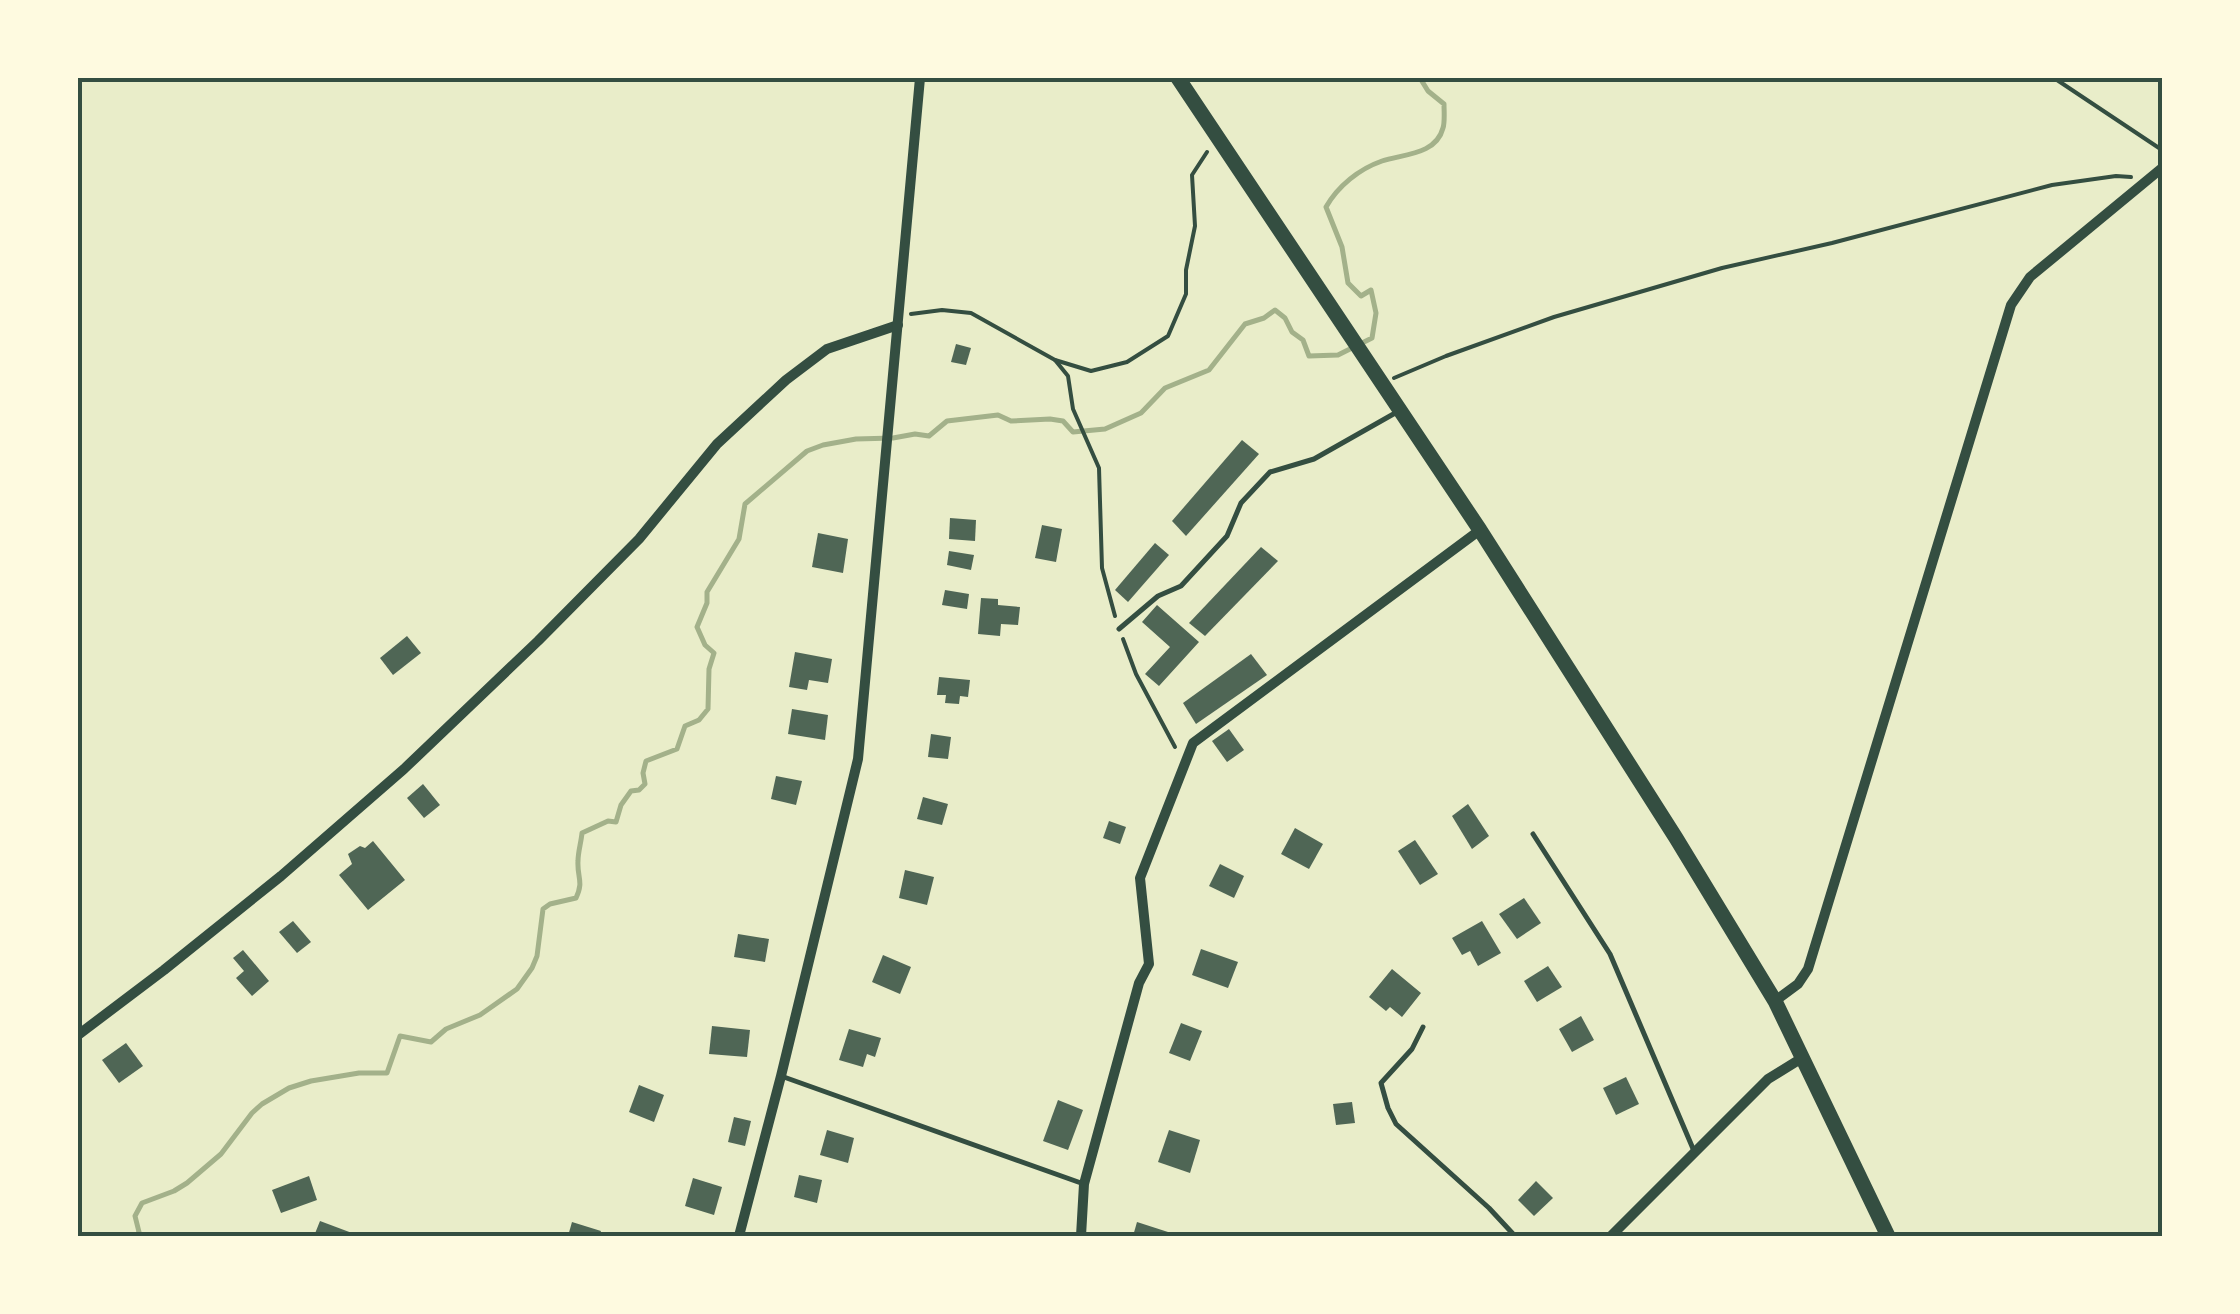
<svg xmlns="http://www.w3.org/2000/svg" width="2240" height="1314" font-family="'Source Sans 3',sans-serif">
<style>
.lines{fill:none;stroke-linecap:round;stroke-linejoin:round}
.stream{stroke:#a3b18a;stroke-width:5}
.building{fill:#4f6655}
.path{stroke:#344e41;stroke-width:4}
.service{stroke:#344e41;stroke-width:5}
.minor{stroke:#344e41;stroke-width:10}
.secondary{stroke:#344e41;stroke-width:15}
.neatline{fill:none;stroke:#344e41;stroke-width:4}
</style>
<rect width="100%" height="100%" fill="#e9edc9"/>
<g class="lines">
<path class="stream" d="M 136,1236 L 139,1232 L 135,1216 L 142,1203 L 174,1191 L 187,1183 L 221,1154 L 252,1113 L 262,1104 L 289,1088 L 311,1081 L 359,1073 L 387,1073 L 400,1036 L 431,1042 L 446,1029 L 480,1015 L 517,989 L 532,968 L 537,956 L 543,909 L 550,904 L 576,898 C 584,881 577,878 578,861 C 578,852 581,843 582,833 L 608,821 L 616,822 L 621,805 L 631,791 L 639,790 L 645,784 L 643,773 L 646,761 L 677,749 L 685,726 L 699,720 L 708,709 L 709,669 L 714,653 L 705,645 L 697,627 L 707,603 L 707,592 L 739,539 L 745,504 L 807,451 L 823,445 L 856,439 L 893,438 L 915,434 L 929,436 L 947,421 L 998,415 L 1011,421 L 1050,419 L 1063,421 L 1073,432 L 1105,429 L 1141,413 L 1165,388 L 1209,370 L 1245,324 L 1264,318 L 1275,310 L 1285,318 L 1292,332 L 1303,340 L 1309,356 L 1338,355 L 1372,338 L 1376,313 L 1371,290 L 1361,296 L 1348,283 L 1342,247 L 1326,207 C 1338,186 1359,169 1382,161 C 1403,154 1436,155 1443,128 C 1445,122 1444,111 1444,104 L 1428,91 L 1420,78"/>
</g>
<g class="building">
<polygon points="956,344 971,348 966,365 951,362"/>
<polygon points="1242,440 1259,454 1186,536 1172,521"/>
<polygon points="950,518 976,520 975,541 949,539"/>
<polygon points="1042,525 1062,529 1056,562 1035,558"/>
<polygon points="818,533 848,539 843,573 812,567"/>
<polygon points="1155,543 1169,555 1128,602 1115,590"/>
<polygon points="1261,547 1278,561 1205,636 1189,623"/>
<polygon points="949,551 974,555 971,570 947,565"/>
<polygon points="945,590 969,594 967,609 942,605"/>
<polygon points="981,598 998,599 998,605 1020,607 1018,625 1001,624 1000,636 978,634"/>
<polygon points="1157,605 1199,642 1159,686 1145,674 1170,647 1142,622"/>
<polygon points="407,636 421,653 393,675 380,658"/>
<polygon points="795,652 832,659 828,683 809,680 807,690 789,687"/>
<polygon points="1251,654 1267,675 1196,724 1183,703"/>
<polygon points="939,677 970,680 968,697 960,696 959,704 945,703 946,695 937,695"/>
<polygon points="792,709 828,715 825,740 788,734"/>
<polygon points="1229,729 1244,750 1227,762 1212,741"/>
<polygon points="931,734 951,737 948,759 928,757"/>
<polygon points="776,776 802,781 796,805 771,799"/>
<polygon points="423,784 440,805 424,818 407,798"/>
<polygon points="923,797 948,804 942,825 917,819"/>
<polygon points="1468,804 1489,836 1472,849 1452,816"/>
<polygon points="1109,821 1126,827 1120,844 1103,838"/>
<polygon points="1295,828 1323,844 1309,869 1281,854"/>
<polygon points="1415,840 1438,874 1420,885 1398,851"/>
<polygon points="373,841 405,880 368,910 339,875 352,864 348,854 360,846 365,848"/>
<polygon points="1220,864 1244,876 1234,898 1209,886"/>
<polygon points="905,870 934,877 927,905 899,898"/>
<polygon points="1524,898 1541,923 1517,939 1499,914"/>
<polygon points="293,921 311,942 297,953 279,932"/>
<polygon points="1482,921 1501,953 1478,966 1470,951 1462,955 1452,938"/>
<polygon points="738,934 769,939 765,962 734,957"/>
<polygon points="1201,949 1238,962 1228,988 1192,975"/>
<polygon points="243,950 269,981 252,996 236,978 244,971 233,958"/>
<polygon points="883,955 911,967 900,994 872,982"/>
<polygon points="1548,966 1562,987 1537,1002 1524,981"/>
<polygon points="1392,969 1421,993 1402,1017 1390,1007 1386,1011 1369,997"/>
<polygon points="1581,1016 1594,1040 1572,1052 1559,1029"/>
<polygon points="1181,1023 1202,1031 1190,1061 1169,1053"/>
<polygon points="712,1026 750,1030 747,1057 709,1054"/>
<polygon points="849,1029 881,1038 875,1057 867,1054 863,1067 839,1060"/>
<polygon points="126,1043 143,1066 119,1083 102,1060"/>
<polygon points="1626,1077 1639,1104 1616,1115 1603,1088"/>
<polygon points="639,1085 664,1095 654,1122 629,1112"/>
<polygon points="1058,1100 1083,1110 1068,1150 1043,1141"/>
<polygon points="1352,1102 1355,1123 1336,1125 1333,1104"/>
<polygon points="734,1117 751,1121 745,1146 728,1142"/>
<polygon points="827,1130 854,1138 848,1163 820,1155"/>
<polygon points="1169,1130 1200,1140 1190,1173 1158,1162"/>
<polygon points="799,1175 822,1180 817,1203 794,1197"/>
<polygon points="309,1176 317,1200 281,1213 272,1190"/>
<polygon points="693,1178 722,1187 714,1215 685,1206"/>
<polygon points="1536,1181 1553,1198 1534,1216 1518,1200"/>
<polygon points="320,1221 360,1236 314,1236"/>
<polygon points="572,1222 601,1231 599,1236 568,1236"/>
<polygon points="1137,1222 1168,1232 1166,1236 1133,1236"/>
</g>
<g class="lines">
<g class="path">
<polyline points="2054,78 2162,150"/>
<polyline points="911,314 942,310 971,313 1055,360 1068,376 1073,409 1099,468 1102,568 1115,616"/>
<polyline points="1055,360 1091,371 1127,362 1168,336 1186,294 1186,270 1195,226 1192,175 1207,152"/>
<polyline points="1394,378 1446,356 1554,317 1722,268 1832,243 2052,185 2116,176 2131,177"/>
<polyline points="1123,639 1136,674 1175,747"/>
</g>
<g class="service">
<polyline points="1119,629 1158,596 1181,586 1227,536 1241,503 1270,472 1314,459 1397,412"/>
<polyline points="1533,834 1610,954 1694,1151"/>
<polyline points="1423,1027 1412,1049 1381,1083 1388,1108 1396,1124 1489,1208 1515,1236"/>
<polyline points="781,1076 1081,1183"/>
</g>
<g class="minor">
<polyline points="1775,1001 1798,984 1808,969 2011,305 2030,277 2162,168"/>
<polyline points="78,1035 164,970 281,876 404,769 538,641 639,539 717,444 786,380 827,349 898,325"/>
<polyline points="739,1236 781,1076 858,759 920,78"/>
<polyline points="1081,1236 1084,1184 1139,983 1149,964 1140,878 1193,743 1480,530"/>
<polyline points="1611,1236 1768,1079 1802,1058"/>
</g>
<polyline class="secondary" points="1178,78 1480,530 1676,838 1775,1001 1888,1236"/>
</g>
<rect width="2240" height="1314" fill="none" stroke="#fefae0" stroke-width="160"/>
<rect x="80" y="80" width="2080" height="1154" class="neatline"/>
</svg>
